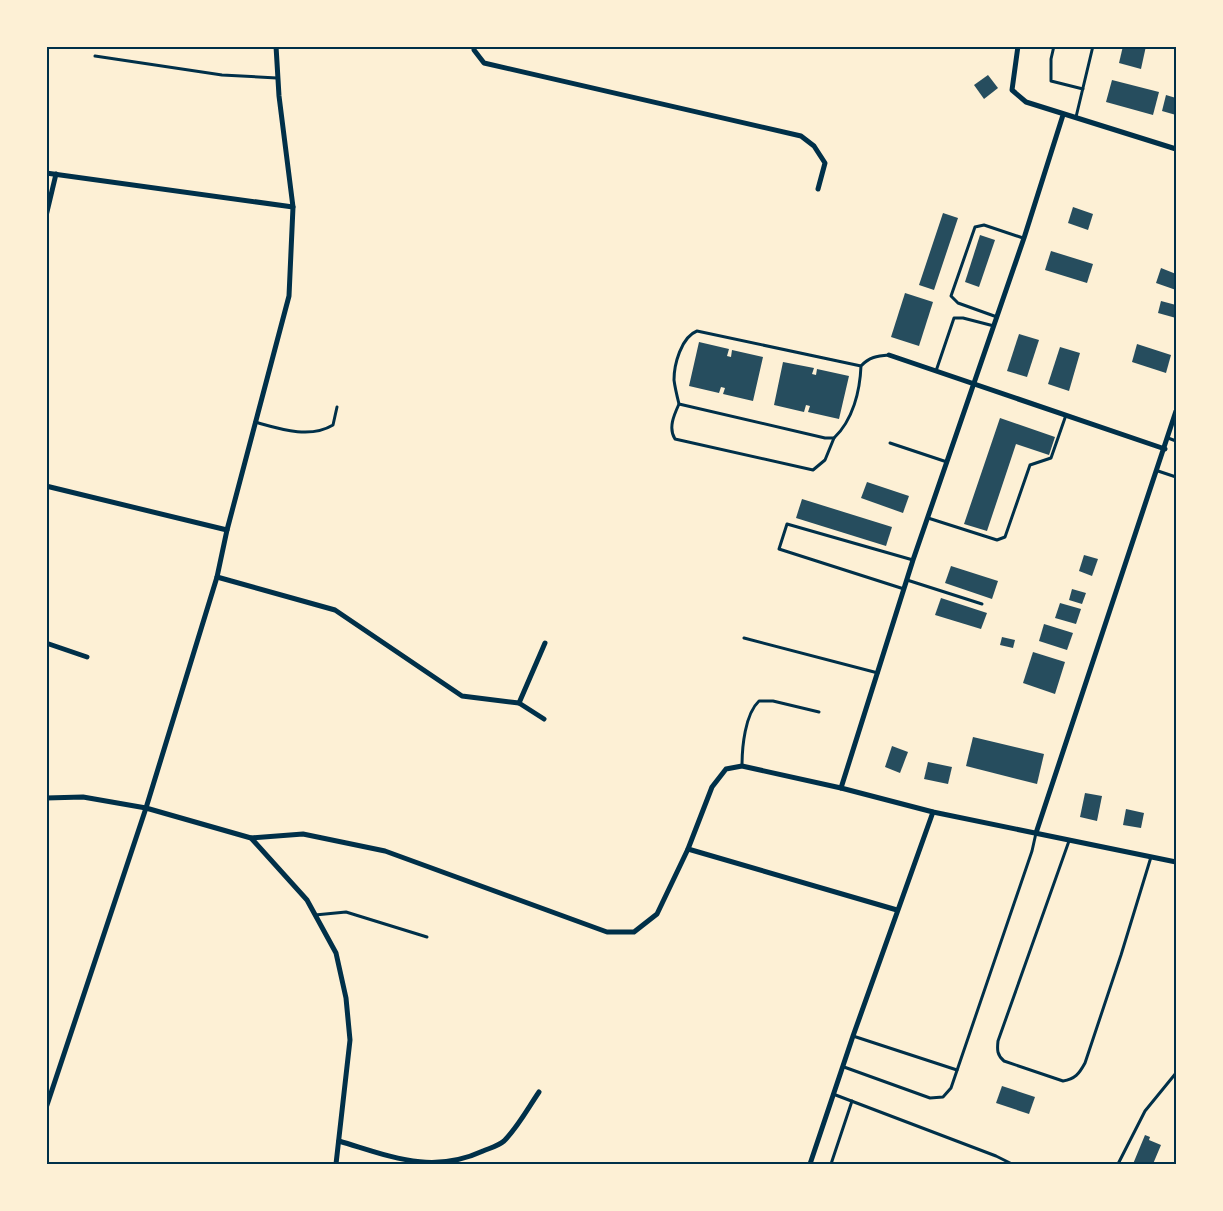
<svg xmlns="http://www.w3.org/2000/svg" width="1223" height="1211" font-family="Figtree,sans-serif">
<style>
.building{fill:#264d5e}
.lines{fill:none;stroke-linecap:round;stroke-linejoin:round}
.service{stroke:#003049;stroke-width:3}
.minor{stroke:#003049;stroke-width:5}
.neatline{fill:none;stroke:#003049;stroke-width:2}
</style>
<rect width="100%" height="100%" fill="#fdf0d5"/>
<g class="building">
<polygon points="1123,46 1146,46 1141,69 1119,63"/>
<polygon points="988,75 998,88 984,99 974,85"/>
<polygon points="1112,80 1159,92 1153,115 1106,102"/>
<polygon points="1166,95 1176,98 1176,115 1162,111"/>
<polygon points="1073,207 1093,214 1088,230 1068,223"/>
<polygon points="943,213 958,218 934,290 919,285"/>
<polygon points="980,235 995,240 979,287 965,282"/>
<polygon points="1051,251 1093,264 1087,283 1045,270"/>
<polygon points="1161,268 1176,274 1176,290 1156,283"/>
<polygon points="905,293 933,302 919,346 891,337"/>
<polygon points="1161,301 1176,305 1176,318 1158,313"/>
<polygon points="1019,334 1039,340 1027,377 1007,371"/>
<polygon points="699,342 729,349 727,356 731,357 732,350 763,357 753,401 723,394 725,388 721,387 719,393 689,386"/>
<polygon points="1137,344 1171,355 1166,373 1132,362"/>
<polygon points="1060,347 1080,353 1069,391 1048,384"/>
<polygon points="783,362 814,368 812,374 816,375 817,369 849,376 839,419 808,412 810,406 806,405 804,412 774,405"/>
<polygon points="1000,418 1055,437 1049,455 1016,444 987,531 964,524"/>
<polygon points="867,482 909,496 903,513 861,498"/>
<polygon points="802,499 892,527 886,546 796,518"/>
<polygon points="1084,555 1098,559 1092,576 1079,571"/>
<polygon points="951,566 998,581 992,599 945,583"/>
<polygon points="1072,589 1086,593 1082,604 1069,600"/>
<polygon points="941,598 987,613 981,629 935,615"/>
<polygon points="1060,603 1081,609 1076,624 1055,618"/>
<polygon points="1044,624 1073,633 1067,650 1039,641"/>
<polygon points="1002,637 1015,640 1013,648 1000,645"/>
<polygon points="1033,652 1065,662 1055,694 1023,683"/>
<polygon points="973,737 1044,754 1037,784 966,766"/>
<polygon points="892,746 908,752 900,773 885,767"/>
<polygon points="928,762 952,767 948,784 924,779"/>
<polygon points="1085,793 1102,796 1097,821 1080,817"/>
<polygon points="1126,809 1144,813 1141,828 1123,825"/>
<polygon points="1002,1086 1035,1097 1029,1114 996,1103"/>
<polygon points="1145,1135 1150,1137 1149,1140 1161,1145 1153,1164 1133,1164"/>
</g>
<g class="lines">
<g class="service">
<polyline points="1054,46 1051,59 1051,81 1083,89"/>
<polyline points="95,56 222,75 277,78"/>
<polyline points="1076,117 1093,46"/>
<polyline points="997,317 958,303 951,296 975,227 984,225 1023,238"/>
<path d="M 861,366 C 860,391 853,420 834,438 L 825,438 L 679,404 C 677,396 675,388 674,380 C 674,365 681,337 697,331 L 861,366 C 869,357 877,356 889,355"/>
<polyline points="936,371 954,318 963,318 994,326"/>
<path d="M 679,404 C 674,415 668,428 675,439 L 813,470 L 825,460 L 834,438"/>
<path d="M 255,422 C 280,429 310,439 333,425 L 337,407"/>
<polyline points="1168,438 1176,441"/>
<polyline points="890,443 947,462"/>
<polyline points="1158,471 1176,477"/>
<polyline points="928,518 997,540 1005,537 1030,465 1051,458 1066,415"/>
<polyline points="907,580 982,604"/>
<polyline points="904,589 779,549 787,524 913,560"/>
<polyline points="744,638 878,673"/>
<path d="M 742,766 C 742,747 745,714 759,701 L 773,701 L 819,712"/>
<path d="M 1069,841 L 998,1041 C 997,1050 997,1055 1004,1061 L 1063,1081 C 1075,1079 1079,1074 1085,1063 L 1121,955 L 1151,857"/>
<polyline points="315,915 346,912 427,937"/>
<polyline points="853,1036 957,1070"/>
<polyline points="844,1067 930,1098 943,1097 951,1088 1032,851 1036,833"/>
<polyline points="833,1094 996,1156 1012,1164"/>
<polyline points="831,1164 852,1101"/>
<polyline points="1118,1164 1145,1111 1176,1073"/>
</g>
<g class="minor">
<polyline points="474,46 474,50 484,63 801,136 814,146 825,163 818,189"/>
<polyline points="1018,46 1012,90 1026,102 1176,149"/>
<polyline points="46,173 293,207"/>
<polyline points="46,216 56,174"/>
<polyline points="889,355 1165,449"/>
<polyline points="46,486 227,530"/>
<polyline points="217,577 335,610 462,696 519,703 544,719"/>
<polyline points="46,643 87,657"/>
<polyline points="519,703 545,643"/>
<polyline points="841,788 913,560 1024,238 1063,115"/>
<polyline points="46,798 83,797 146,808 251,838 307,900 336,953 346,998 350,1040 336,1164"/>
<polyline points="1036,833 1176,411"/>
<polyline points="251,838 303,834 385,851 607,932 634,932 657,914 688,849 712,787 726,769 742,766 841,788 933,812 1176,862"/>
<polyline points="688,849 897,910"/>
<polyline points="46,1108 146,808 217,577 227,530 289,296 293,207 279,96 276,46"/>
<path d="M 339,1141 C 390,1156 431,1175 483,1151 C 490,1148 498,1146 504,1141 C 518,1127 528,1108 539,1092"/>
<polyline points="810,1164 853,1036 933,812"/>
</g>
</g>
<rect width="1223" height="1211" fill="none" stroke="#fdf0d5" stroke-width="96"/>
<rect x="48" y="48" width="1127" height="1115" class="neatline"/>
</svg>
